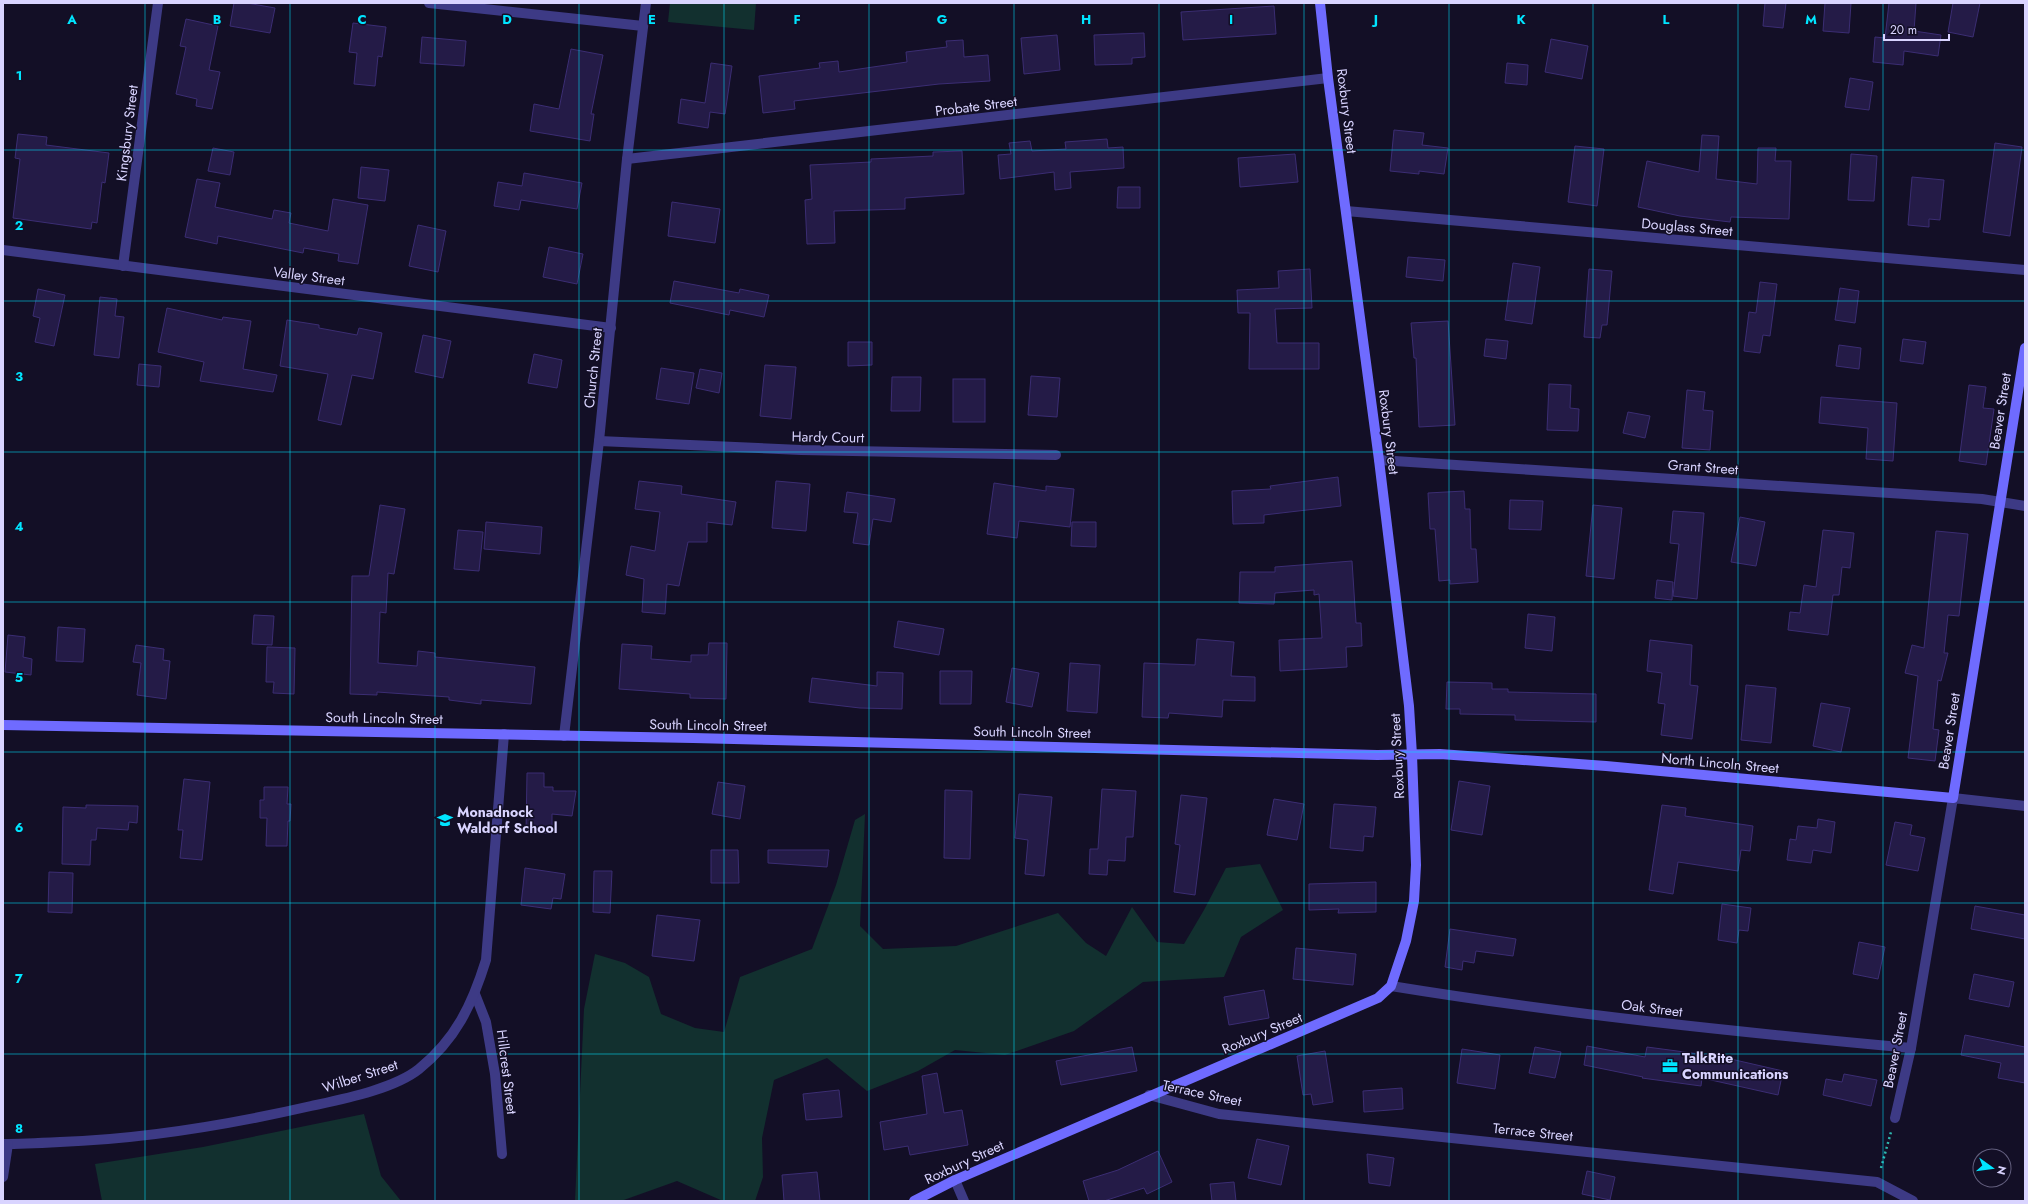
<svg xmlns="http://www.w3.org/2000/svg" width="2028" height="1204" font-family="Jost,sans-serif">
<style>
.green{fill:#12302f}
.building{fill:#241b47;stroke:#3b2d73}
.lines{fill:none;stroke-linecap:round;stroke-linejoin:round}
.path{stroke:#2fb8b0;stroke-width:2.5;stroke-dasharray:2 3;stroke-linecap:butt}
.street{stroke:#3d3a85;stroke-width:10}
.secondary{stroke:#6f6bff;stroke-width:10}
.grid{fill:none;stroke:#00e5ff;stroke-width:1;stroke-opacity:0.55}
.labels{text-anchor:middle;stroke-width:3;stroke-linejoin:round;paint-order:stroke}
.street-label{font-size:14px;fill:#d9d4ff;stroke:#130f26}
.poi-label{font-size:14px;font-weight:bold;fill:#d9d4ff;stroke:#130f26;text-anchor:start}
.grid-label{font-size:13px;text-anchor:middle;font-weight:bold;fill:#00e5ff;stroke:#130f26;stroke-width:3;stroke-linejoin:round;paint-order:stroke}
</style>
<rect width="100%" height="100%" fill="#130f26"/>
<g class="green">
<polygon points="670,3 756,3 754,30 668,22"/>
<polygon points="865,814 860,926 883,949 956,946 1058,913 1086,943 1106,956 1132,907 1157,942 1184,944 1204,910 1226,868 1260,864 1283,910 1241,937 1224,977 1143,982 1074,1031 1005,1055 955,1050 918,1071 867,1091 827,1058 774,1080 762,1138 763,1177 755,1201 723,1201 677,1181 621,1201 575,1201 584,1009 595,954 625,963 649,977 661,1014 695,1028 724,1032 740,977 812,949 836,885 855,820"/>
<polygon points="364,1114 381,1176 401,1201 102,1201 95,1164 203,1147"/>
</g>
<g class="building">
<polygon points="234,3 247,3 275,8 270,33 230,26"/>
<polygon points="1765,3 1786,3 1783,28 1763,26"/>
<polygon points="1825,3 1851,3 1849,33 1823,31"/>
<polygon points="1889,3 1916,3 1914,31 1941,35 1938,56 1904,51 1903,65 1873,62 1875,37 1885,38"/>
<polygon points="1953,3 1980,3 1973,37 1948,32"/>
<polygon points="1274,6 1276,34 1183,40 1181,12"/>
<polygon points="186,19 218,26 209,70 220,72 212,109 196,106 197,99 176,94 186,47 180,46"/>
<polygon points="353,23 386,27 382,57 378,56 375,86 354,84 357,53 349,52"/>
<polygon points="1144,33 1145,57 1132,58 1132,64 1095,65 1094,35"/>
<polygon points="1057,35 1060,70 1024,74 1021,38"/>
<polygon points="422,37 466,41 464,66 420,63"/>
<polygon points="1551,39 1588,46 1582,79 1545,72"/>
<polygon points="963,40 964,57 988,55 990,81 939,84 794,101 795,109 763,113 759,76 820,68 819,63 838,61 839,72 907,62 906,52 947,47 946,41"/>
<polygon points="571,49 603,55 591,114 594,114 590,141 530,131 534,104 559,109"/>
<polygon points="711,63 732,66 725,114 710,112 708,128 678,123 681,99 705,103"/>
<polygon points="1507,63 1528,65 1527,85 1505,83"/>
<polygon points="1850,78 1873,82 1869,110 1845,107"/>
<polygon points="1394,130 1424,133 1422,145 1448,148 1444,174 1419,171 1419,174 1390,171"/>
<polygon points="18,134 47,137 46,145 109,153 105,183 102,182 97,223 92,222 91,229 13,218 20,159 15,158"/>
<polygon points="1702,135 1719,136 1716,179 1757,184 1758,148 1776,148 1775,161 1791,161 1789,219 1731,217 1730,222 1680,216 1638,207 1647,161 1699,172"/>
<polygon points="1107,139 1108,148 1123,147 1124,168 1070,172 1071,188 1055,190 1054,172 1000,179 998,155 1011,154 1009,143 1030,141 1032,151 1066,149 1065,142"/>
<polygon points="1995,143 2022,147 2010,236 1983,232"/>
<polygon points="1575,146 1604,149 1597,206 1568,202"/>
<polygon points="213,148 234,152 230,175 208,171"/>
<polygon points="962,151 964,194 905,198 905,209 834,211 835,243 807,244 805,200 812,199 810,165 871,162 871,159 933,156 933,152"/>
<polygon points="1295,154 1298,182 1240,187 1238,158"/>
<polygon points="1851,154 1877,156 1874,201 1848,200"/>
<polygon points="361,167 389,170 385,201 358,198"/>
<polygon points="524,173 582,183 577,209 521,200 519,210 494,206 498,182 522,186"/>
<polygon points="1912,177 1944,180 1940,220 1929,219 1929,227 1908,225"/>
<polygon points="197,179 220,183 215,207 272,219 274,210 291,213 289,223 328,231 333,199 368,205 358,264 338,261 339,254 304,248 303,253 218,236 217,244 185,237"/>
<polygon points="1118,187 1140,187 1140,208 1117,208"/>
<polygon points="672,202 720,209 715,243 668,236"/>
<polygon points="418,225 446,231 438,272 409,266"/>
<polygon points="549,247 583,254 577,284 543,277"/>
<polygon points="1408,257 1445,260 1443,281 1406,277"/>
<polygon points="1513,263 1540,267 1532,324 1505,320"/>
<polygon points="1310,269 1312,308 1275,309 1277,343 1319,343 1319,369 1249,369 1250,313 1238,313 1237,290 1279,288 1278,271"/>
<polygon points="1589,269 1612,271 1607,325 1602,325 1600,338 1584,337"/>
<polygon points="674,281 739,293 740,289 769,295 764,317 730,310 729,315 670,303"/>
<polygon points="1760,282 1777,284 1770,336 1763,335 1760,353 1744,351 1749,312 1756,313"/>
<polygon points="1840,288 1859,291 1855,323 1835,320"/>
<polygon points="38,289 65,295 54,346 35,342 40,318 33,316"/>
<polygon points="100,297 117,299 115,316 124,317 119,358 94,355"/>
<polygon points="167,308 222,320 223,317 251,321 243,369 277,375 273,392 200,381 204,362 158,352"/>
<polygon points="287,320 319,325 319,328 357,335 359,328 382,333 373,379 352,375 341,425 318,420 328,374 280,366"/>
<polygon points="1448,321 1455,425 1419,427 1416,358 1414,358 1411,323"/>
<polygon points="423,335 451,341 443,378 415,372"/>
<polygon points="1486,339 1508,341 1506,359 1484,356"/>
<polygon points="1903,339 1926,342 1923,364 1900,361"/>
<polygon points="848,342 872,342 872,365 848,366"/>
<polygon points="1839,345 1861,348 1859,369 1836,366"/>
<polygon points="534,354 562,360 557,388 528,383"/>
<polygon points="139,364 161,366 159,387 137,385"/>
<polygon points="765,365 796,367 791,419 760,416"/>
<polygon points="661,368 694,373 689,404 656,399"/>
<polygon points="700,369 722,373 719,393 696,388"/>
<polygon points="1031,376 1060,378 1057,417 1028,415"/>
<polygon points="892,377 921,377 920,411 891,411"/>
<rect x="953" y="379" width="32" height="43"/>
<polygon points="1549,384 1571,385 1570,408 1579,409 1578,431 1547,430"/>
<polygon points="1969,385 1986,387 1983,408 1994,409 1986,465 1959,461"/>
<polygon points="1687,390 1705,392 1703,410 1713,411 1710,450 1682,448"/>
<polygon points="1821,397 1897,403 1893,461 1866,459 1868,428 1819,423"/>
<polygon points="1628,412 1650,416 1645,438 1623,433"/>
<polygon points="1338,477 1341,506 1264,515 1264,523 1233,524 1232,491 1271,489 1270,486"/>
<polygon points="639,481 682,486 681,494 736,502 732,525 707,522 707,542 688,542 679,586 667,584 665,614 642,612 644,579 626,575 631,546 655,551 660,512 635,509"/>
<polygon points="776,481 810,484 806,531 772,528"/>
<polygon points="994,483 1046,491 1046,486 1074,489 1070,527 1019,521 1017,538 987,534"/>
<polygon points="1464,491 1465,509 1470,509 1471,549 1476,549 1478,582 1450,584 1450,580 1439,581 1435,529 1430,529 1428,493"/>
<polygon points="847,492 895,499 891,522 873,519 869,545 853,543 858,513 844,512"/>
<polygon points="1510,500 1543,501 1541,530 1509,529"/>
<polygon points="380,505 405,509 394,574 388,573 386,613 380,612 378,663 417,666 418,651 435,653 435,657 535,667 531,704 481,700 481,704 449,700 449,697 377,692 377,695 350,694 352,576 369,576"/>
<polygon points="1593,505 1622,508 1614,579 1586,576"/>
<polygon points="1673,511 1704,513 1697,599 1673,596 1679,544 1670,543"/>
<polygon points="1740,517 1765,522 1756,566 1731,562"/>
<polygon points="486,522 542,527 540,554 484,549"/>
<polygon points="1072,522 1096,522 1096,547 1071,546"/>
<polygon points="458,530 483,532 479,571 454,569"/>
<polygon points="1823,530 1854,533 1850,568 1842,567 1839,595 1833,595 1828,635 1788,630 1790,612 1800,613 1804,585 1816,587"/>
<polygon points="1936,531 1968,534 1959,616 1948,615 1944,653 1948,653 1941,681 1938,680 1933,729 1939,730 1935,761 1908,758 1918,676 1905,673 1912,645 1924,648"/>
<polygon points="1352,561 1356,623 1361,623 1362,646 1346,647 1347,667 1280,671 1279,640 1322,638 1319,594 1314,595 1314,590 1275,593 1274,604 1239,603 1240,572 1275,572 1275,567"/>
<polygon points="1657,580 1673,582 1672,600 1655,598"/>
<polygon points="1528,614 1555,617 1552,651 1525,648"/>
<polygon points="254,615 274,616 272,645 252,644"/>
<polygon points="898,621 944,629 939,655 894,647"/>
<polygon points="58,627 85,629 83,662 56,661"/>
<polygon points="8,635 25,637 23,657 32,659 31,675 5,672"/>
<polygon points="1197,639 1234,642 1231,676 1255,677 1255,701 1223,700 1222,717 1169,713 1168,718 1142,717 1144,663 1195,665"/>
<polygon points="1650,640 1692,645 1690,685 1698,686 1692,739 1661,735 1665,704 1658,703 1662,673 1647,671"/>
<polygon points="709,643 727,643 726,699 690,698 690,694 619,689 622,644 652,646 651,659 691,662 691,655 708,655"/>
<polygon points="136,645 164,649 163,660 170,661 166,699 137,695 141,663 133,662"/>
<polygon points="267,647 295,648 294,694 273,693 274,682 266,682"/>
<polygon points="1070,663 1100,665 1097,713 1067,711"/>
<polygon points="1012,668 1039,673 1032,707 1006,702"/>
<polygon points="940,671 972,671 971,704 940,704"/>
<polygon points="877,672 903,673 902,709 860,708 809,702 812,678 877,686"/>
<polygon points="1447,682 1492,683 1492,689 1508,689 1508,692 1596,694 1596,722 1515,720 1515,715 1460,714 1460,709 1446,709"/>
<polygon points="1746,685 1776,688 1771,743 1741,740"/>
<polygon points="1821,703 1850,708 1841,752 1813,746"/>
<polygon points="527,773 544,773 544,787 553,787 553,791 576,791 572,816 552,814 552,833 526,833"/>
<polygon points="184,779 210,782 202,860 180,858 183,830 178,830"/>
<polygon points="1459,781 1490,786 1482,835 1451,830"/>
<polygon points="718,782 745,786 740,819 712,814"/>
<polygon points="264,787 288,787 287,804 291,804 290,821 288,821 287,846 266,846 267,818 260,818 260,800 264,800"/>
<polygon points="1102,789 1136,791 1133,837 1126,837 1125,861 1108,860 1107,875 1089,874 1090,849 1098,849"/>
<polygon points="945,790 972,791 970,859 944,858"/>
<polygon points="1019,794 1052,797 1044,876 1025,874 1028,840 1015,838"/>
<polygon points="1181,795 1207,798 1195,895 1174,892 1180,845 1175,844"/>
<polygon points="1274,799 1304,804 1297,840 1267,835"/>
<polygon points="1334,804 1376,807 1373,837 1364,836 1363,851 1330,848"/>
<polygon points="86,805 138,806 137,823 129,822 128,830 97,828 96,840 91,840 90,865 62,864 63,807 86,808"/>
<polygon points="1662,805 1686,808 1685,816 1753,826 1750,851 1741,850 1738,871 1678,862 1673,894 1649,890"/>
<polygon points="1818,819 1835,822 1831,853 1813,850 1811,863 1787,860 1790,839 1796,840 1798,826 1817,828"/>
<polygon points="1895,822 1912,825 1910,835 1925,838 1918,871 1886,865"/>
<polygon points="711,850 738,850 739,883 711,883"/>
<polygon points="768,850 829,850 827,867 768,863"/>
<polygon points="525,868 565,874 561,899 553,898 551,909 521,905"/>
<polygon points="594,871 612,871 610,913 593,912"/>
<polygon points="49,872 73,873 72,913 48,912"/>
<polygon points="1376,882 1376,912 1338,913 1339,909 1309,910 1309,884"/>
<polygon points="1722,904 1751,908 1748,931 1739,930 1737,943 1718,940"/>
<polygon points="1975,906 2025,915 2025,939 1971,929"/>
<polygon points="657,915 700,920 694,961 652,956"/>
<polygon points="1450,929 1516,939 1513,956 1476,951 1474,963 1463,961 1462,970 1445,967"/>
<polygon points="1859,942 1885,947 1878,979 1853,974"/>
<polygon points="1296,948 1356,954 1353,985 1293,979"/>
<polygon points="1974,974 2014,982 2009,1007 1969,999"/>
<polygon points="1264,990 1269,1018 1229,1025 1224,997"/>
<polygon points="1965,1035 2025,1047 2025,1083 1998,1078 2001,1063 1961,1055"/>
<polygon points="1587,1046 1645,1057 1647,1047 1722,1057 1783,1071 1778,1095 1702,1078 1701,1086 1642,1078 1643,1077 1584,1065"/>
<polygon points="1132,1047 1137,1071 1061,1085 1056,1061"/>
<polygon points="1535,1047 1561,1052 1555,1078 1529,1073"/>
<polygon points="1462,1049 1500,1055 1495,1089 1457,1083"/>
<polygon points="1325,1051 1333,1102 1313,1105 1311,1094 1303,1095 1297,1056"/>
<polygon points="937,1073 944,1113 962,1110 968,1145 910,1155 908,1146 884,1150 880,1122 927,1114 922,1076"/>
<polygon points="1844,1074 1877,1080 1871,1106 1823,1095 1826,1079 1842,1082"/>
<polygon points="1402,1088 1403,1109 1364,1112 1363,1091"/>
<polygon points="839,1090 842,1117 806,1120 803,1094"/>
<polygon points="1257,1139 1289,1146 1281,1185 1248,1178"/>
<polygon points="1158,1151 1172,1182 1147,1194 1144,1188 1104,1201 1089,1201 1083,1181 1118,1170"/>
<polygon points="1367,1154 1394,1158 1390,1186 1369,1183"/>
<polygon points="1587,1171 1615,1177 1610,1200 1582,1194"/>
<polygon points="817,1172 820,1201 784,1201 782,1175"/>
<polygon points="1234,1182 1236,1201 1212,1201 1210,1184"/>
</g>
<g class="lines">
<polyline class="path" points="1881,1168 1891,1132"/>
<g class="street">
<polyline points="429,3 643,26"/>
<polyline points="627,159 1328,78"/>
<polyline points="1346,211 2025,270"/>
<polyline points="3,250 611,328"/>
<polyline points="123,266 158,3"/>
<polyline points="599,441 801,450 1056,455"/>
<polyline points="1379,460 1982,499 2025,506"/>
<polyline points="564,736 599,441 627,159 646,3"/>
<path d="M 1391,986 C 1563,1014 1737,1032 1911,1048"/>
<polyline points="475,994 486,1022 495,1074 502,1154"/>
<polyline points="1149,1095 1219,1114 1877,1182 1913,1201"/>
<polyline points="1895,1118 1911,1048 1953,798 2025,806"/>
<path d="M 3,1144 C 22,1144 41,1143 60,1142 C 145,1139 228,1125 311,1106 C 343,1099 394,1089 419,1069 C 456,1039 472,1005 486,960 L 504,734"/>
<polyline points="3,1177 8,1144"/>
<polyline points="955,1180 964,1201"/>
</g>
<g class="secondary">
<polyline points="3,725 693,738 1377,755 1440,754 1606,766 1953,798 2025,348"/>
<polyline points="914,1201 955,1180 1378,998 1391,986 1406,941 1414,901 1416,865 1412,755 1409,706 1379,460 1328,78 1320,3"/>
</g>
</g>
<path class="grid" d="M 145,3 L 145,1201M 290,3 L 290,1201M 435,3 L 435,1201M 579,3 L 579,1201M 724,3 L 724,1201M 869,3 L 869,1201M 1014,3 L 1014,1201M 1159,3 L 1159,1201M 1304,3 L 1304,1201M 1449,3 L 1449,1201M 1593,3 L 1593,1201M 1738,3 L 1738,1201M 1883,3 L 1883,1201M 3,150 L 2025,150M 3,301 L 2025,301M 3,452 L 2025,452M 3,602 L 2025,602M 3,752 L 2025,752M 3,903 L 2025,903M 3,1054 L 2025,1054"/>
<defs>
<symbol id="school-bare" viewBox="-9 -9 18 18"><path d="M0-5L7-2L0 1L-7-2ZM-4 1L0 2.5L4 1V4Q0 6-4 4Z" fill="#00e5ff" stroke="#130f26" stroke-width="2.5" paint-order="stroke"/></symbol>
<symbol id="office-bare" viewBox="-9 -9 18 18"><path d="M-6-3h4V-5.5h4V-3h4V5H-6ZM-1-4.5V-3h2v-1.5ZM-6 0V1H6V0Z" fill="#00e5ff" stroke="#130f26" stroke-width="2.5" paint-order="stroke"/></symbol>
</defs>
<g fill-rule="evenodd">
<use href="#school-bare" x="434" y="809" width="22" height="22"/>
<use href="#office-bare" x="1659" y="1055" width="22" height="22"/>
</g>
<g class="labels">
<g class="street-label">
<text transform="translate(976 106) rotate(-7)" y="5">Probate Street</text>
<text transform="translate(1347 111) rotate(83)" y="5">Roxbury Street</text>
<text transform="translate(127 133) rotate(-83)" y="5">Kingsbury Street</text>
<text transform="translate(1687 227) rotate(5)" y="5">Douglass Street</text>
<text transform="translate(309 276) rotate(7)" y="5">Valley Street</text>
<text transform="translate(593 368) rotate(-84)" y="5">Church Street</text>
<text transform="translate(2000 411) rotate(-81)" y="5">Beaver Street</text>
<text transform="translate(1389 432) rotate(83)" y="5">Roxbury Street</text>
<text transform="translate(828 437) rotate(1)" y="5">Hardy Court</text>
<text transform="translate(1703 467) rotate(4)" y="5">Grant Street</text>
<text transform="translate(384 718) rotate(1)" y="5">South Lincoln Street</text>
<text transform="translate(708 725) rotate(1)" y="5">South Lincoln Street</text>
<text transform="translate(1949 731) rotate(-81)" y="5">Beaver Street</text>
<text transform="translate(1032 732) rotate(1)" y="5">South Lincoln Street</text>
<text transform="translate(1397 756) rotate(-93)" y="5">Roxbury Street</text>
<text transform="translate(1720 763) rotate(5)" y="5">North Lincoln Street</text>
<text transform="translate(1652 1008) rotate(7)" y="5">Oak Street</text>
<text transform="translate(1262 1033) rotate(-23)" y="5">Roxbury Street</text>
<text transform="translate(1895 1050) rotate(-79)" y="5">Beaver Street</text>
<text transform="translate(507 1072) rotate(83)" y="5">Hillcrest Street</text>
<text transform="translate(360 1076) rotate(-18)" y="5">Wilber Street</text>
<text transform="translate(1202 1093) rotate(12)" y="5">Terrace Street</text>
<text transform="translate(1533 1132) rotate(6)" y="5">Terrace Street</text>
<text transform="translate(964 1162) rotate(-25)" y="5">Roxbury Street</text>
</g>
<g class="poi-label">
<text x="457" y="817">Monadnock<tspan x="457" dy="16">Waldorf School</tspan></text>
<text x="1682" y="1063">TalkRite<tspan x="1682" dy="16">Communications</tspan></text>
</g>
</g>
<g class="grid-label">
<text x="72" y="24">A</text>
<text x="217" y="24">B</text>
<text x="362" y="24">C</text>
<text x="507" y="24">D</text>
<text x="652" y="24">E</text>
<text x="797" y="24">F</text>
<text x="942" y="24">G</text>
<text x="1086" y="24">H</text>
<text x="1231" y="24">I</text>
<text x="1376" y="24">J</text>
<text x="1521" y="24">K</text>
<text x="1666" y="24">L</text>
<text x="1811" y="24">M</text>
<text x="19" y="80">1</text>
<text x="19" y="230">2</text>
<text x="19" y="381">3</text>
<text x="19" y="531">4</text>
<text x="19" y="682">5</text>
<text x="19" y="832">6</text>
<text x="19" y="983">7</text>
<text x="19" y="1133">8</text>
</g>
<rect width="2028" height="1204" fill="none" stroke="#d9d4ff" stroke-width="8"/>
<g transform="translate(1992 1168) rotate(104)"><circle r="19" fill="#130f26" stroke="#625e7d"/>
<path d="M0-3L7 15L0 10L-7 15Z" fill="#00e5ff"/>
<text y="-6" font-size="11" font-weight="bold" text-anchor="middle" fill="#d9d4ff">N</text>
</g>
<path d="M1884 34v6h65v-6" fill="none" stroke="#d9d4ff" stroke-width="2"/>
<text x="1890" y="34" font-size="12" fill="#d9d4ff" stroke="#130f26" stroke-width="3" paint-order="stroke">20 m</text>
</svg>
